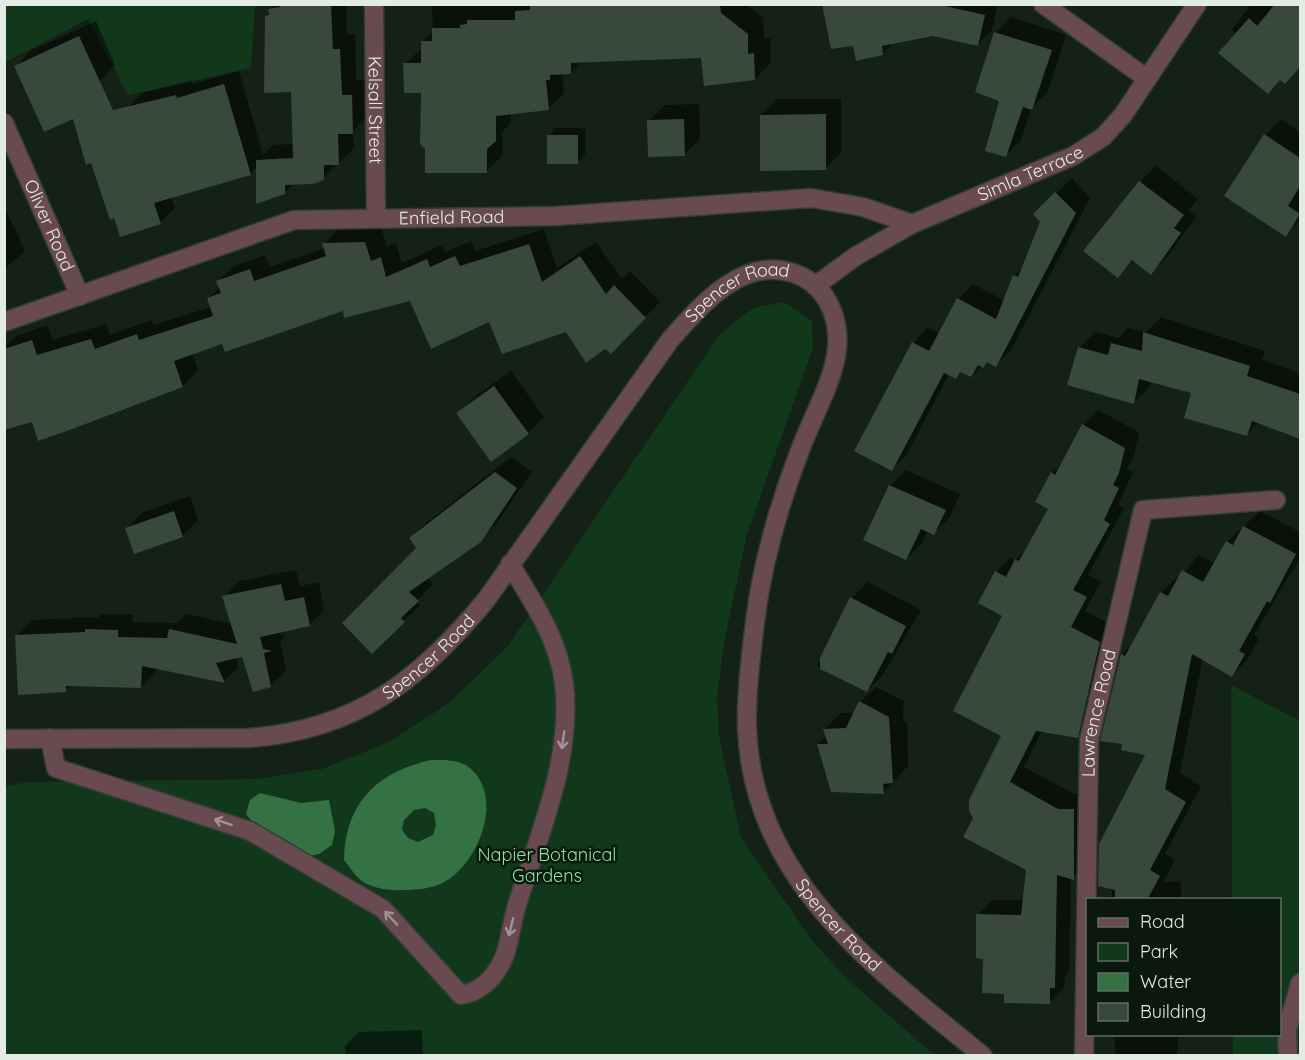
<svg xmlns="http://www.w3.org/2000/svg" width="1305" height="1060" font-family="Quicksand,sans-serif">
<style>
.green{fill:#12381c}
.water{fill:#347243;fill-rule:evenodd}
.shadow{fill:#0007}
.building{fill:#38483b}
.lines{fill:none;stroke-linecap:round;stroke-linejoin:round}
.minor-casing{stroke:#303d33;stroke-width:21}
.minor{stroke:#6a4a51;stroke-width:18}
.oneway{stroke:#a09393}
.labels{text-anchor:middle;stroke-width:5;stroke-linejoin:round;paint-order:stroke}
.street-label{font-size:18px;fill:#e3ece4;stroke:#0a180d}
.park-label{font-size:18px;fill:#8ce39e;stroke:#0a180d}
</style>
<rect width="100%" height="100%" fill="#132116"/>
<g class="green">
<polygon points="4,5 255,5 251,68 128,95 88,19 6,62"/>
<polygon points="784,302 812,321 813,348 747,534 725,638 717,696 719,736 741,838 811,939 845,977 934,1055 5,1056 5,786 28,782 257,779 322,769 389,742 449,703 508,646 720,334 753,308"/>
<polygon points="1231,685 1300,721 1300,1032 1298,1055 1233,1055 1233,1035 1280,1034 1280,900 1232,899"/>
</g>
<g class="water">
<path d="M 431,760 C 446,760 463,759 474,772 C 502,802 478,862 446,881 C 433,889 416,890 402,890 C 391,891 371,888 362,881 C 355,876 350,867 344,860 C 345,803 377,772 431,760 ZM 425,808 L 434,813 L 436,825 L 433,835 L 418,842 L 408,838 L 402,830 L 404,820 L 414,810 Z"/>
<polygon points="260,793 301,803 329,800 335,831 332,845 319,854 302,857 258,828 246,814 250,800"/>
</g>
<g class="shadow">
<polygon points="274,4 346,4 347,34 355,34 356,80 366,80 367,117 353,131 354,148 323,178 294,183 284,193 258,166 250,174 171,197 175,208 160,223 121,235 128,107 142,93 191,81 192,84 239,71 263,155 273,145 294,144 292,90 267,16"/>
<polygon points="432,4 746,4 763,18 764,39 770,38 771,63 755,79 705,84 703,56 583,61 571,73 562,73 564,93 548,109 511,113 511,123 502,132 503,155 487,171 423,91 405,64 422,48 422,42 433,31"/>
<polygon points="827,4 998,4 992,30 977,45 933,35 894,42 882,54 854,44"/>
<polygon points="1251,4 1300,4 1300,67 1285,82 1232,30"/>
<polygon points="1011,17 1066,35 1048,92 1032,107 1021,140 1005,156 995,33"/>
<polygon points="96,21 115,65 100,81 16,66 32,50"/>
<polygon points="777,99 841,99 841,153 825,169 761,115"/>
<polygon points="699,104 700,139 684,155 649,121 665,105"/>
<polygon points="1281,119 1300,132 1300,220 1285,235 1265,135"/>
<polygon points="556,128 585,128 585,155 578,162 549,136"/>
<polygon points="1156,166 1198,199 1189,211 1196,217 1167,257 1151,273 1134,260 1118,276 1140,182"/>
<polygon points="1072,178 1090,198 1011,350 995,365 988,361 971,376 962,371 956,377 949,374 907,454 892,469 913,343 928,327 940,334 958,299 973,284 1005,301 1014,276 1024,266 1042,221 1035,214"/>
<polygon points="4,206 25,251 4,269"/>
<polygon points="381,227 387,246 396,243 402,263 442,245 445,252 471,241 475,251 544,229 557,268 596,242 622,279 630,271 660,302 611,352 606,347 566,331 490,320 411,299 344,309 192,353 198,370 183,386 4,429 4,348 17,336 47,325 53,340 106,324 110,335 152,320 154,325 211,307 208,299 220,287 218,281 234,266 265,255 270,267 325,248 324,244 339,228"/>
<polygon points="1161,317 1265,351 1262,360 1300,373 1300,438 1259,422 1246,435 1193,392 1151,381 1150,387 1134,402 1079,348 1095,332 1119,338 1128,328 1146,332"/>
<polygon points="511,371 544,417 528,433 458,413 474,397"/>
<polygon points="1098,410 1139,432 1134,456 1127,469 1133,472 1118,505 1124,508 1088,575 1101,582 1085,611 1115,627 1093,721 1077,736 1042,731 1024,767 1074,794 1089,794 1088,863 1071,878 1069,972 1065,976 1064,988 1049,1003 1006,992 984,957 978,915 993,900 1025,900 1028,869 975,818 1003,736 1004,615 996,572 1011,557 1016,560 1028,548 1050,508 1052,473 1064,462 1083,425"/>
<polygon points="511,457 532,472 496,524 480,540 427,577 433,584 416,602 420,605 372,652 418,549 411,538 427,522"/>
<polygon points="906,470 960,494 950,517 934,533 928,530 922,543 906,559 890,486"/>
<polygon points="190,496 198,520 182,536 127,528 143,512"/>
<polygon points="1260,511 1300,532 1300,558 1254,635 1259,638 1248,659 1232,675 1203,658 1180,773 1201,786 1165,854 1175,860 1163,882 1181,882 1181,900 1112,900 1112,888 1147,754 1124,743 1102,740 1122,654 1135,642 1161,593 1177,577 1179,578 1199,555 1215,564 1227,542"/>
<polygon points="296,570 300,586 319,582 324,610 309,625 277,632 285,636 280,641 286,671 270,686 243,656 235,657 239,667 224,681 156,667 156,672 141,687 71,685 66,690 16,636 32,620 99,617 101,614 133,615 133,622 177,623 186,614 233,624 224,597 239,581"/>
<polygon points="868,582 921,610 883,675 867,691 817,666 852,598"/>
<polygon points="876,687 904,701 903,722 907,721 908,766 884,792 818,744 827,736 825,729 841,713 855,713 860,702"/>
<polygon points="422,1030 423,1056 346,1056 345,1046 359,1032"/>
<polygon points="1115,1034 1179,1034 1177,1056 1115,1056"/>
</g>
<g class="building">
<polygon points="280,4 331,4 333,49 340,49 342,95 352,95 353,134 338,134 339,165 324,165 324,180 313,184 285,185 285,194 256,204 256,160 293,158 291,92 264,93 265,16 269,15 268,9 280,7"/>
<polygon points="530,4 720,5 721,13 748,34 748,54 754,53 755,80 704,86 701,58 571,63 571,74 550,75 550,80 546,80 549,110 496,116 496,141 487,149 487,173 425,173 425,149 420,144 421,93 404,93 403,63 421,63 421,41 432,41 432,28 460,28 460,25 467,24 467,20 515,20 515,11 530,10"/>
<polygon points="822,4 936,4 985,15 978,46 933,36 882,46 883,55 856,61 853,46 831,49"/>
<polygon points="1275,4 1300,4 1300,67 1285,84 1280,80 1268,94 1218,53 1249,18 1257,26"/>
<polygon points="994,32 1052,50 1032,110 1023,107 1006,157 985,151 999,101 975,92"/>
<polygon points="79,36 113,110 176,95 177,98 224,84 251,175 154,203 161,224 120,237 114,218 110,220 91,163 86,165 73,119 44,132 14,66"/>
<polygon points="826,114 826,170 760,171 760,115"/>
<polygon points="684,119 685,156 648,157 647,120"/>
<polygon points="1264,134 1300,158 1300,186 1288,206 1300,214 1286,237 1224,196"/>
<rect x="547" y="135" width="31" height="29"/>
<polygon points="1139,181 1184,215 1174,228 1181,233 1151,275 1132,260 1118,278 1083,251"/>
<polygon points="1055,192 1076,213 996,367 987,362 983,368 978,365 971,377 960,372 956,379 944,373 892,471 854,451 912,342 929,351 957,298 996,319 1013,275 1018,277 1040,222 1033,214"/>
<polygon points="365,242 371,261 381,257 386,277 427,259 430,267 455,256 460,266 529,244 542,282 580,256 606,294 614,285 646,318 611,354 605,349 586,363 566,332 502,354 489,322 431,349 410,301 344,318 343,311 225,352 222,344 174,361 183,387 67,431 38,441 32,422 4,430 4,349 32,340 37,355 91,339 95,349 137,334 139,340 213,316 207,298 221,293 216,281 250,269 254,281 326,256 322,243"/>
<polygon points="1143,332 1250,366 1247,376 1300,394 1300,439 1252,421 1247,436 1184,418 1191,393 1139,379 1134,404 1067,385 1078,347 1108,355 1111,343 1142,351"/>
<polygon points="494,386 529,434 491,462 456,413"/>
<polygon points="1082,424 1125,448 1119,473 1113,485 1119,488 1104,520 1110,524 1073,590 1087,597 1071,627 1100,642 1078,738 1036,731 1010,782 1058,809 1074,809 1074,880 1057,875 1055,988 1050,988 1050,1004 1004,1003 1004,994 982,993 983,959 976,958 976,914 1021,915 1026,870 963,837 973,818 969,811 969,800 1001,736 953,711 1002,616 978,603 995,571 1006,577 1015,559 1019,561 1048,509 1035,502 1051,472 1055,475"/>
<polygon points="495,472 517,488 481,542 409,592 419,601 401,618 405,622 372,654 342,623 416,548 409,538"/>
<polygon points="889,485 946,510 934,535 921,529 906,560 863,540"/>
<polygon points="174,511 183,537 134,554 125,528"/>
<polygon points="1243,526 1296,554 1270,603 1267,601 1239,651 1245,654 1232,677 1192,654 1165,789 1186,802 1150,870 1160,876 1147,900 1115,900 1115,890 1098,886 1099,844 1145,755 1121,750 1122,744 1100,741 1121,654 1125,656 1160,592 1168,596 1182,570 1203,582 1226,541 1233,545"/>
<polygon points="281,584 285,601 304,597 310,626 260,637 263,649 272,651 264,653 271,687 253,692 242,657 216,663 225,683 142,666 141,688 66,686 66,692 18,695 15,635 85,632 85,629 118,630 118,637 167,638 169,629 237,644 222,596"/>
<polygon points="850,597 906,626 892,654 888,652 867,692 820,669 820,658"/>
<polygon points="859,701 889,717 893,783 883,784 884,794 831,792 817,744 828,744 823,729 846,728"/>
</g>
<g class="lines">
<defs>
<g id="minor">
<path id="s1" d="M 374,4 L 376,217"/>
<polyline points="1043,4 1146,78"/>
<path id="s2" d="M 4,123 L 80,296"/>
<path id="s3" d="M 815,286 L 856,256 L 912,224 L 1073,156 L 1103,137 L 1123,115 L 1197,4"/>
<path id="s4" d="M 4,322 L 294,220 L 556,216 L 811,198 L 863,207 L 912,224"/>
<path d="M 50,738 L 56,768 L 250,831 L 383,909 L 461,995 C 480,992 493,979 502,962 C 510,946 511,923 517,905 C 539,834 573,759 564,683 C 558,638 533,602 510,564"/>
<path id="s5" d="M 4,739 L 249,738 C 356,730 420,680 486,600 L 670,340 C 700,306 742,256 793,273 C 825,283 840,316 837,348 C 834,382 810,421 799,453 C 778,508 762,564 755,622 C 751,656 746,693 747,728 C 752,880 876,968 983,1056"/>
<path id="s6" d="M 1084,1056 L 1089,740 L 1143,510 L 1276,500"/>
<polyline points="1288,1056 1287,1030 1300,983"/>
</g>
</defs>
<use href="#minor" class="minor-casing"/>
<use href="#minor" class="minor"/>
</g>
<defs><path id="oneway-shaft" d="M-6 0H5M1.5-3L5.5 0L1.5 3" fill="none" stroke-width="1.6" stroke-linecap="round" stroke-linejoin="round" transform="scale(1.5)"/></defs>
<g class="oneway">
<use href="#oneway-shaft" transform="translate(563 740) rotate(98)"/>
<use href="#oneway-shaft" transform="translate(223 822) rotate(-162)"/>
<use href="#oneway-shaft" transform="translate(391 918) rotate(-133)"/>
<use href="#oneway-shaft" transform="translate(511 927) rotate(104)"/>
</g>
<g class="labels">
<g class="street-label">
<text dy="6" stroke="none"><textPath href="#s1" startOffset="106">Kelsall Street</textPath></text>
<text dy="6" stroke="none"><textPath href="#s3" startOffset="244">Simla Terrace</textPath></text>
<text dy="6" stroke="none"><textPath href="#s4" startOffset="465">Enfield Road</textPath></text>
<text dy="6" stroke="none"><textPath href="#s2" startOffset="112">Oliver Road</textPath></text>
<text dy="6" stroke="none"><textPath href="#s5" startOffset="933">Spencer Road</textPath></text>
<text dy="6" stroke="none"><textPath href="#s5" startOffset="447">Spencer Road</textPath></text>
<text dy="6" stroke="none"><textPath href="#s6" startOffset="344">Lawrence Road</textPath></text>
<text dy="6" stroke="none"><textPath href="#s5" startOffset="1706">Spencer Road</textPath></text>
</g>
<g class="park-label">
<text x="547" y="861">Napier Botanical<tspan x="547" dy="21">Gardens</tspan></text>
</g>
</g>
<rect width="1305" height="1060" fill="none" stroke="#e3ece4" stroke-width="12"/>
<rect x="1086" y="898" width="195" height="138" fill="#0a180d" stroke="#616d63" stroke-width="1.5"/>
<rect x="1098" y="918" width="30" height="9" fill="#6a4a51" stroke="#616d63" stroke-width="1.5"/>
<text x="1140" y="928" font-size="18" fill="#e3ece4">Road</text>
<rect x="1098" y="943" width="30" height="18" fill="#12381c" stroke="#616d63" stroke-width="1.5"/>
<text x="1140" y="958" font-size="18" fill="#e3ece4">Park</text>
<rect x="1098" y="973" width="30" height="18" fill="#347243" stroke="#616d63" stroke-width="1.5"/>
<text x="1140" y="988" font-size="18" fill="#e3ece4">Water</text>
<rect x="1098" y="1003" width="30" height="18" fill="#38483b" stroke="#616d63" stroke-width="1.5"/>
<text x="1140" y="1018" font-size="18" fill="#e3ece4">Building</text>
</svg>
